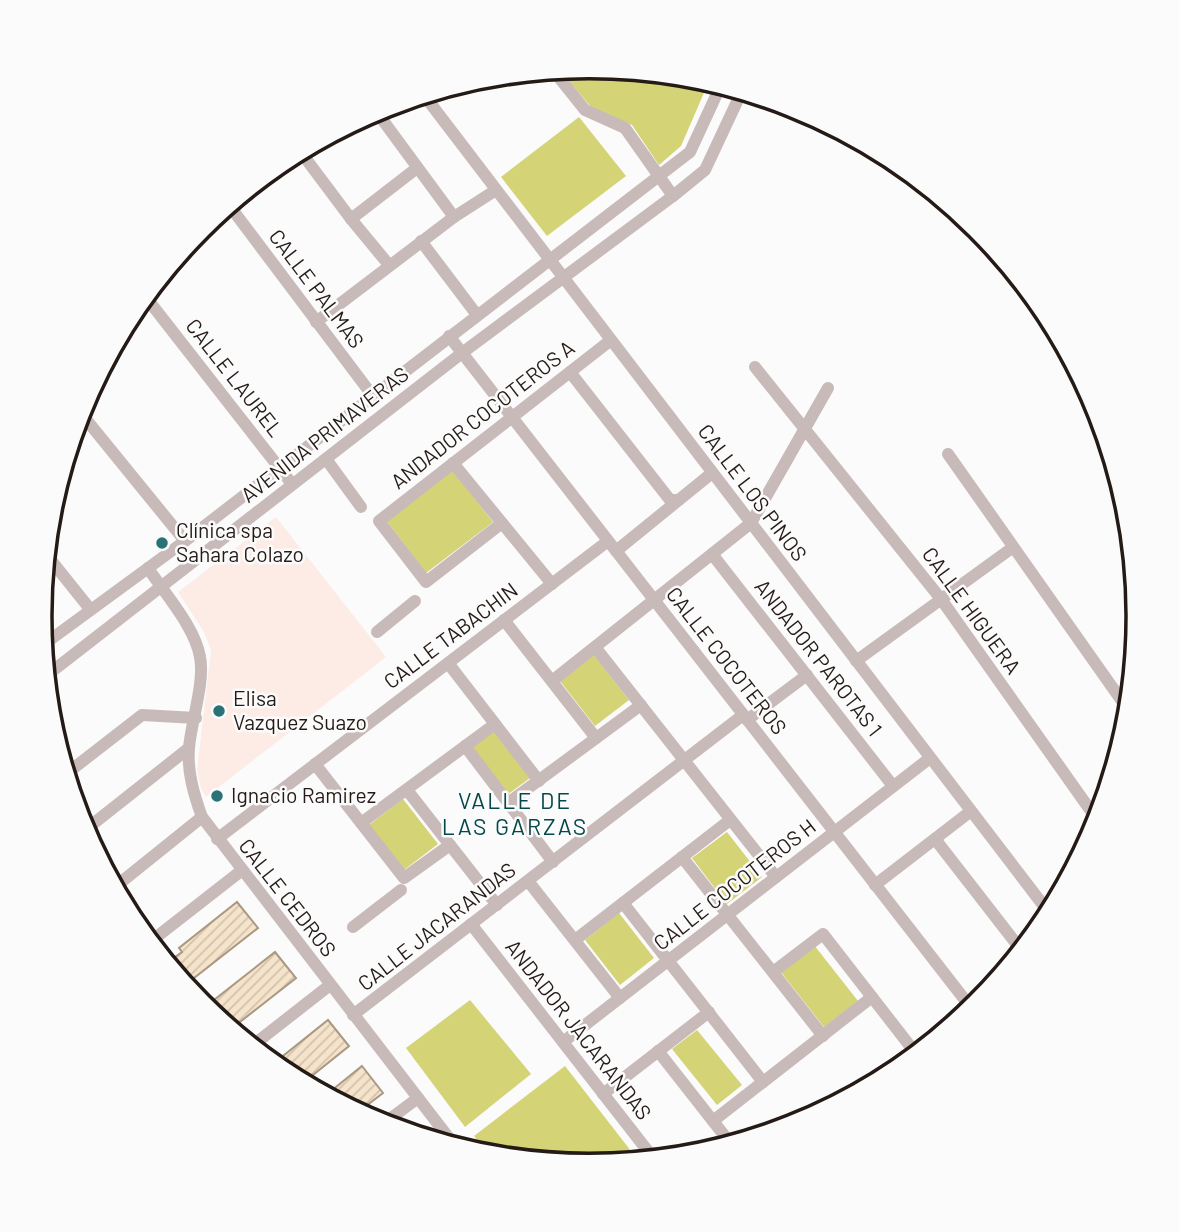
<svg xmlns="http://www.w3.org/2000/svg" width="1179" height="1232" font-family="Barlow,sans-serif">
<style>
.built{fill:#fcece5}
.green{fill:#d4d376}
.building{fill:url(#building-hatch);stroke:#aa9982;stroke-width:2}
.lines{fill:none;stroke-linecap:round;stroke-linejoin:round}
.minor{stroke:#c9baba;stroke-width:12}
.poi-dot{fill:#297378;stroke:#fbfbfb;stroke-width:2.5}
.labels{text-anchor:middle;stroke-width:5;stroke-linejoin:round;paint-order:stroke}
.street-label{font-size:21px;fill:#251b16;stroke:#fbfbfb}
.poi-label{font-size:21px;fill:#251b16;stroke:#fbfbfb;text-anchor:start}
.neighbourhood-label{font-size:23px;letter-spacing:2px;fill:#05484c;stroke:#fbfbfb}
.rim{fill:none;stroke:#251b16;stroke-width:3.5}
</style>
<defs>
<pattern id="building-hatch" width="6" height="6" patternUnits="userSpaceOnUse" patternTransform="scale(1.75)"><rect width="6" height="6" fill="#f5e3ca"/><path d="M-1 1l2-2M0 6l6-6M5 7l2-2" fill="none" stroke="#d2c2ad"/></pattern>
</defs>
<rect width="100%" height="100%" fill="#fbfbfb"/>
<polygon class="built" points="276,517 386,657 206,797 201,788 197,770 211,650 204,632 178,592"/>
<g class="green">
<polygon points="590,67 680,76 706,88 681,146 659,165 632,125 591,107 560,70"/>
<polygon points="579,117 626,176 547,236 501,177"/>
<polygon points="452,469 493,522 426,573 386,520"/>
<polygon points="594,655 629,700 595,726 560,681"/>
<polygon points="493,730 530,778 507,795 470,747"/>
<polygon points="403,799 438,844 404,870 369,825"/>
<polygon points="727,832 762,877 727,904 692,858"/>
<polygon points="619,913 654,958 620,985 585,940"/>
<polygon points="814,945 858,1001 824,1027 780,971"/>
<polygon points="470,1000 531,1074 465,1127 406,1048"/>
<polygon points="697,1030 742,1085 717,1105 672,1049"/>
<polygon points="565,1066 638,1160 589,1165 489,1155 474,1136"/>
</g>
<g class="building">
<polygon points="237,902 258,928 185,985 167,963 182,952 179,948"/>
<polygon points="275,952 296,978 231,1029 205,1007"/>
<polygon points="328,1020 349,1046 303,1083 273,1064"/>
<polygon points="362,1066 383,1093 358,1112 326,1095"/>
</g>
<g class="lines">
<g class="minor">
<polyline points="553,70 585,110 625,128 673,196"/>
<polyline points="424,95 1050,914"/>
<polyline points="759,96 897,162"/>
<polyline points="376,111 454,217"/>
<polyline points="300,151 351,219 389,265"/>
<polyline points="229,205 372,395"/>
<polyline points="351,219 417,168"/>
<polyline points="421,241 477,315"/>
<polyline points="145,296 292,484"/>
<polyline points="316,322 454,217 496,190"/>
<polyline points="449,336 972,1009"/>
<polyline points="755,367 941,599 1098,821"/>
<polyline points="570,372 670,500 678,500"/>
<polyline points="80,412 185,541"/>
<polyline points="948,454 1129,711"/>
<polyline points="326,459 361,507"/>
<polyline points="453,463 552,584"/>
<polyline points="502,523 426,582 379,521 611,340"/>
<polyline points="616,551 712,473"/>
<polyline points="46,554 90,609"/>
<polyline points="712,554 893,786"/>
<path d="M 148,568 C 165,594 195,627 200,657 C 205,682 191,722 189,748 C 187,772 194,795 202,817 L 455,1146"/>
<polyline points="504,620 596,738"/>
<polyline points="377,632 415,601"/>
<polyline points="43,645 185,541 690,152 721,85"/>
<polyline points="595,647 776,877"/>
<polyline points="856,661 1012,548"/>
<polyline points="448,663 539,781"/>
<polyline points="46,676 462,353 673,196 705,170 742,91"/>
<polyline points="552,681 751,523 828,388"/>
<polyline points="747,720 807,675"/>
<polyline points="465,746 553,862"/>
<polyline points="315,764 404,878 450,845"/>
<polyline points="66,774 142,715 196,718"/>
<polyline points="407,790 497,905"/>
<polyline points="508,803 641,705"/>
<polyline points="361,823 495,724"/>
<polyline points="84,831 189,748"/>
<polyline points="217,839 608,541"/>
<polyline points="935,839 1022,951"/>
<polyline points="682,857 823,1036"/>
<polyline points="528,881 620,998"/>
<polyline points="875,885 971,811"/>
<polyline points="115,887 202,817"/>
<polyline points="623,903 763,1082"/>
<polyline points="471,924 654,1159"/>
<polyline points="353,927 401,890"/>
<polyline points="575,940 730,820"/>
<polyline points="150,942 241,871"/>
<polyline points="773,972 823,934 917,1055"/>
<polyline points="353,1015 743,715"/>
<polyline points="563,1042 930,758"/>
<polyline points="252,1046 330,985"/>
<polyline points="658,1051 731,1144"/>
<polyline points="880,1081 980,1001"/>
<polyline points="603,1094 709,1012"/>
<polyline points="713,1121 872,997"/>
<polyline points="383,1124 418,1098"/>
</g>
</g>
<g class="poi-dot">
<circle cx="162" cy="543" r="7"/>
<circle cx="219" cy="711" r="7"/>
<circle cx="217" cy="796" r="7"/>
</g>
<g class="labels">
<g class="street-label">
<text transform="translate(316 289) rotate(53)" y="7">CALLE PALMAS</text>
<text transform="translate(234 378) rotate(52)" y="7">CALLE LAUREL</text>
<text transform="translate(483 415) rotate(-38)" y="7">ANDADOR COCOTEROS A</text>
<text transform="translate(325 435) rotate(-38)" y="7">AVENIDA PRIMAVERAS</text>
<text transform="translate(752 493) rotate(53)" y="7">CALLE LOS PINOS</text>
<text transform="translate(971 611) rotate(54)" y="7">CALLE HIGUERA</text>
<text transform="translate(451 636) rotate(-37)" y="7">CALLE TABACHIN</text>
<text transform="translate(818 658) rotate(52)" y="7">ANDADOR PAROTAS 1</text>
<text transform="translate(726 661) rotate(52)" y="7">CALLE COCOTEROS</text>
<text transform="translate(735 885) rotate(-38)" y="7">CALLE COCOTEROS H</text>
<text transform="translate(287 898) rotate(52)" y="7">CALLE CEDROS</text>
<text transform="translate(437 927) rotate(-38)" y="7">CALLE JACARANDAS</text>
<text transform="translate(578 1030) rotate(52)" y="7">ANDADOR JACARANDAS</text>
</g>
<g class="poi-label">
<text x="176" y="538">Clínica spa<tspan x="176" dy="24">Sahara Colazo</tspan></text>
<text x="233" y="706">Elisa<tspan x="233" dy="24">Vazquez Suazo</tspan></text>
<text x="231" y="803">Ignacio Ramirez</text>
</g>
<g class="neighbourhood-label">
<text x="515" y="809">VALLE DE<tspan x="515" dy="26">LAS GARZAS</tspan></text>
</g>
</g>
<path d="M0 0H1179V1232H0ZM52 616a537 537 0 1 1 1074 0a537 537 0 1 1-1074 0Z" fill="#fbfbfb" fill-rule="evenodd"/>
<path class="rim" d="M52 616a537 537 0 1 1 1074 0a537 537 0 1 1-1074 0Z"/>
</svg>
